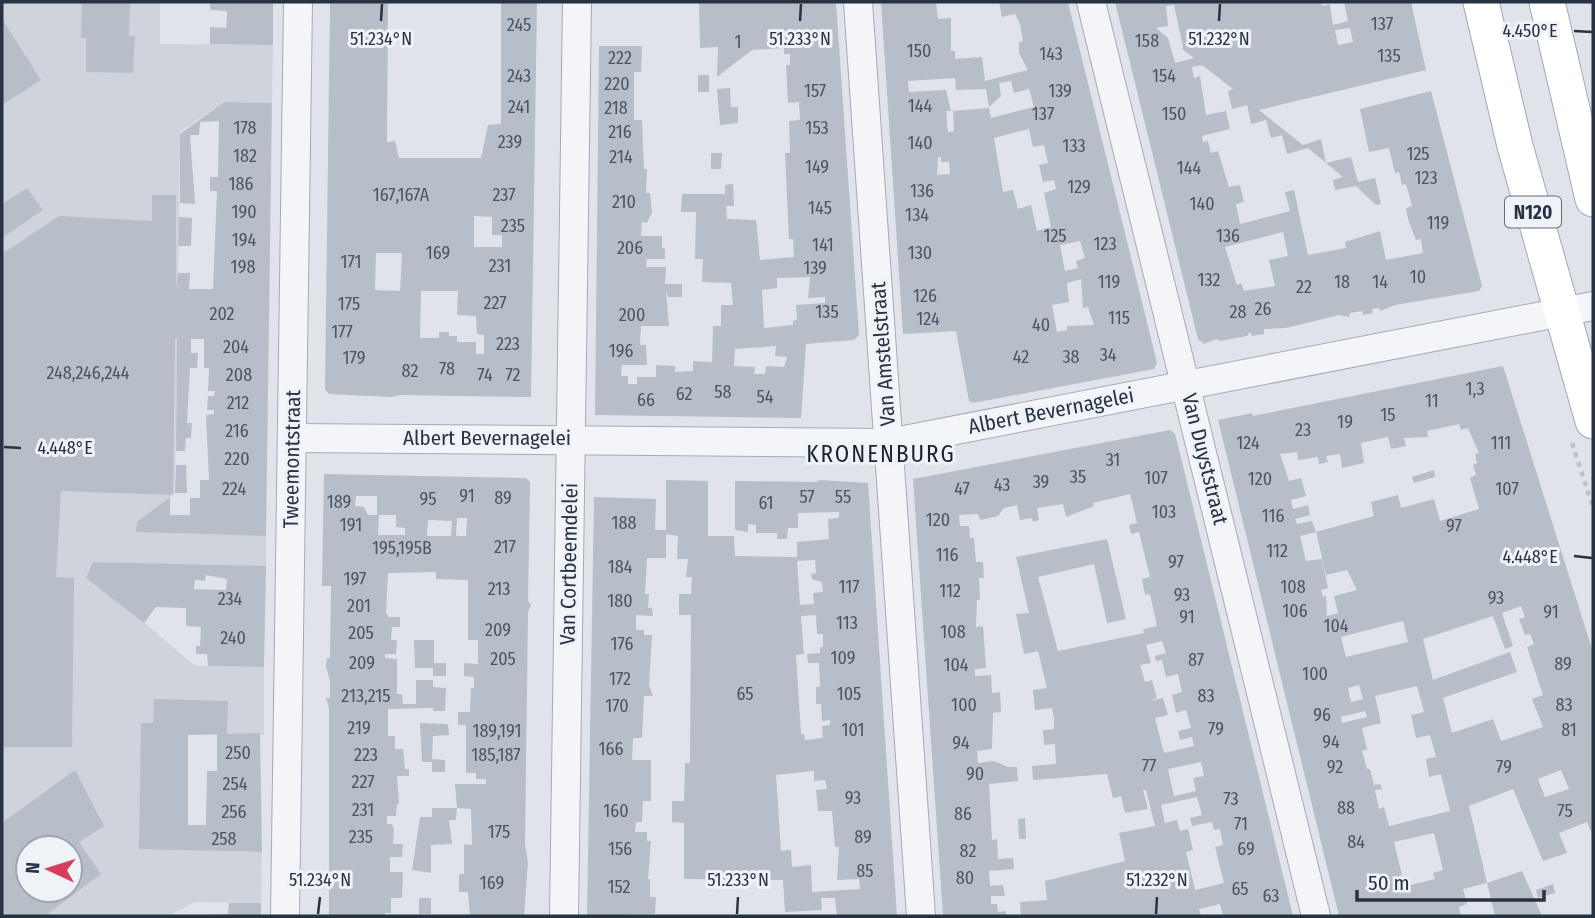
<svg xmlns="http://www.w3.org/2000/svg" width="1595" height="918" font-family="'Fira Sans Condensed',sans-serif">
<style>
.built{fill:#ced3dc;fill-rule:evenodd}
.building{fill:#b7bec7;fill-rule:evenodd}
.lines{fill:none;stroke-linecap:round;stroke-linejoin:round}
.minor-casing{stroke:#a5abb4;stroke-width:30}
.major-casing{stroke:#9ea9b6;stroke-width:37}
.path{stroke:#bec2c9;stroke-width:4.5;stroke-dasharray:5 5;stroke-linecap:butt}
.minor{stroke:#f3f5f8;stroke-width:28}
.major{stroke:#fff;stroke-width:35}
.ticks{fill:none;stroke:#273242;stroke-width:2.5}
.labels{text-anchor:middle;stroke-width:6;stroke-linejoin:round;paint-order:stroke}
.number-label{font-size:18px;fill:#4b5563}
.shield{fill:#eff3f7;stroke:#636c78;stroke-width:2}
.shield-label{font-size:19px;font-weight:bold;fill:#273242}
.street-label{font-size:21px;fill:#273242;stroke:#eff3f7}
.neighbourhood-label{font-size:23px;letter-spacing:2px;fill:#1a2333;stroke:#eff3f7}
.ticks-label{font-size:18px;text-anchor:middle;fill:#273242;stroke:#eff3f7;stroke-width:6;stroke-linejoin:round;paint-order:stroke}
</style>
<rect width="100%" height="100%" fill="#e0e4ea"/>
<path class="built" d="M 2,2 L 160,2 L 160,44 L 273,45 L 272,103 L 224,102 L 180,132 L 175,493 L 137,522 L 137,532 L 266,536 L 266,566 L 93,562 L 86,578 L 125,606 L 195,666 L 264,667 L 264,735 L 188,735 L 187,850 L 262,852 L 261,903 L 195,902 L 168,916 L 2,916 ZM 28,848 L 70,848 L 70,890 L 28,890 Z"/>
<g class="building">
<polygon points="82,2 130,2 129,36 135,36 133,73 86,72 86,38 81,38"/>
<polygon points="210,2 273,2 273,45 210,44 210,27 226,28 227,18 227,11 210,10"/>
<path d="M 330,2 L 388,2 L 387,142 L 395,141 L 399,158 L 481,158 L 488,125 L 501,124 L 501,2 L 537,2 L 531,397 L 400,395 L 391,397 L 329,394 L 325,389 ZM 474,216 L 492,217 L 492,235 L 502,235 L 502,247 L 474,247 ZM 376,253 L 402,253 L 400,291 L 375,290 ZM 421,291 L 458,291 L 457,315 L 476,316 L 477,334 L 484,335 L 484,354 L 476,354 L 476,342 L 457,342 L 457,336 L 449,336 L 449,332 L 439,332 L 439,338 L 420,338 Z"/>
<path d="M 699,2 L 836,2 L 859,335 L 854,340 L 806,344 L 801,418 L 595,415 L 599,46 L 642,46 L 641,72 L 634,72 L 634,120 L 642,120 L 644,169 L 647,169 L 646,193 L 650,193 L 652,212 L 647,223 L 642,222 L 641,236 L 662,236 L 662,247 L 665,249 L 665,259 L 647,259 L 646,267 L 666,267 L 665,284 L 682,284 L 682,297 L 668,297 L 666,291 L 669,326 L 641,326 L 640,345 L 646,345 L 647,365 L 622,365 L 621,376 L 628,376 L 628,384 L 637,384 L 637,377 L 656,377 L 656,365 L 675,366 L 675,372 L 693,371 L 693,361 L 712,362 L 713,326 L 721,326 L 721,305 L 733,305 L 731,283 L 702,282 L 703,259 L 695,259 L 696,212 L 681,212 L 682,194 L 725,194 L 725,185 L 733,184 L 734,206 L 726,206 L 727,219 L 756,220 L 760,260 L 794,257 L 793,239 L 789,239 L 785,153 L 790,153 L 789,121 L 800,120 L 799,102 L 788,103 L 786,65 L 790,65 L 790,54 L 784,54 L 784,48 L 752,50 L 717,77 L 718,47 L 700,48 ZM 810,277 L 808,298 L 825,297 L 825,303 L 796,305 L 797,320 L 793,321 L 793,325 L 764,328 L 762,290 L 777,288 L 777,278 ZM 776,346 L 775,356 L 787,357 L 784,367 L 766,366 L 765,374 L 754,374 L 755,367 L 734,366 L 735,349 Z"/>
<path d="M 881,2 L 936,2 L 938,19 L 951,18 L 951,51 L 955,51 L 955,59 L 982,57 L 985,81 L 1028,70 L 1019,53 L 1019,42 L 1023,41 L 1020,24 L 1015,14 L 1002,17 L 999,2 L 1068,2 L 1157,363 L 1154,369 L 973,403 L 969,401 L 956,331 L 903,334 ZM 955,78 L 956,90 L 986,89 L 989,107 L 1001,96 L 999,83 L 1011,81 L 1014,93 L 1029,89 L 1034,107 L 991,118 L 989,108 L 953,111 L 954,131 L 948,132 L 946,111 L 951,111 L 946,90 L 909,92 L 908,81 ZM 1029,129 L 1033,147 L 1044,145 L 1048,163 L 1039,165 L 1043,182 L 1054,180 L 1056,189 L 1044,193 L 1051,227 L 1037,231 L 1031,205 L 1018,209 L 1013,190 L 1003,192 L 994,138 ZM 938,157 L 941,157 L 941,162 L 949,162 L 950,174 L 937,175 ZM 1080,241 L 1085,258 L 1076,261 L 1078,268 L 1065,271 L 1060,245 ZM 1081,279 L 1083,308 L 1088,307 L 1094,325 L 1067,326 L 1067,330 L 1057,332 L 1052,305 L 1069,302 L 1067,283 Z"/>
<path d="M 1115,2 L 1321,2 L 1322,6 L 1330,4 L 1333,25 L 1348,21 L 1344,2 L 1411,2 L 1426,70 L 1259,110 L 1303,145 L 1321,139 L 1326,163 L 1308,148 L 1287,154 L 1282,135 L 1271,138 L 1266,120 L 1251,124 L 1247,105 L 1232,109 L 1228,91 L 1233,89 L 1202,65 L 1192,67 L 1194,78 L 1200,76 L 1206,115 L 1226,111 L 1230,129 L 1202,136 L 1203,142 L 1208,141 L 1211,153 L 1218,151 L 1229,187 L 1240,185 L 1244,202 L 1236,204 L 1240,224 L 1290,211 L 1285,192 L 1294,190 L 1308,255 L 1346,248 L 1345,242 L 1380,231 L 1386,260 L 1423,253 L 1421,239 L 1416,240 L 1408,219 L 1406,208 L 1412,206 L 1406,184 L 1402,185 L 1399,172 L 1395,173 L 1389,148 L 1369,152 L 1360,109 L 1431,91 L 1482,286 L 1479,291 L 1395,305 L 1380,311 L 1379,308 L 1372,309 L 1373,313 L 1363,315 L 1362,311 L 1350,313 L 1349,317 L 1339,315 L 1286,328 L 1264,329 L 1264,334 L 1252,336 L 1250,332 L 1247,336 L 1220,341 L 1216,339 L 1204,344 L 1198,339 ZM 1174,5 L 1183,47 L 1181,48 L 1194,58 L 1175,63 L 1168,38 L 1156,28 L 1168,26 L 1166,6 ZM 1350,28 L 1353,42 L 1338,45 L 1335,30 ZM 1283,232 L 1288,256 L 1269,260 L 1275,286 L 1244,291 L 1241,283 L 1237,285 L 1225,247 Z"/>
<polygon points="2,19 41,80 2,105"/>
<rect x="698" y="75" width="11" height="17"/>
<polygon points="730,88 731,107 738,107 738,123 720,125 717,89"/>
<polygon points="224,102 272,103 266,536 136,532 137,522 170,497 170,515 190,515 190,498 200,498 200,480 209,480 206,415 214,414 214,410 207,410 208,396 214,396 215,391 208,391 209,368 204,368 204,339 191,339 191,353 198,353 197,368 190,368 187,423 192,423 191,438 186,438 185,451 176,451 177,338 175,339 173,495 61,491 56,577 74,578 72,747 2,747 2,254 59,216 152,221 152,195 176,195 176,289 178,273 190,273 189,289 213,289 217,191 210,191 210,177 218,177 219,121 200,122 199,135 190,135 195,204 180,203 180,134"/>
<polygon points="711,153 722,153 721,169 711,169"/>
<polygon points="1351,157 1358,182 1375,178 1381,204 1376,205 1356,186 1335,190 1333,180 1343,177 1326,163"/>
<polygon points="27,188 43,210 2,238 2,204"/>
<polygon points="179,217 192,218 191,246 178,246"/>
<path d="M 1503,366 L 1593,652 L 1593,837 L 1587,822 L 1559,833 L 1567,853 L 1543,861 L 1513,789 L 1469,806 L 1487,883 L 1522,871 L 1542,916 L 1495,916 L 1487,883 L 1463,889 L 1467,904 L 1459,907 L 1461,916 L 1339,916 L 1218,420 L 1252,413 L 1253,416 ZM 1459,424 L 1461,430 L 1468,428 L 1479,453 L 1475,454 L 1477,463 L 1473,465 L 1476,475 L 1470,478 L 1479,509 L 1440,521 L 1434,499 L 1401,508 L 1398,495 L 1371,502 L 1374,516 L 1316,532 L 1326,575 L 1347,570 L 1357,590 L 1334,596 L 1338,613 L 1327,616 L 1326,596 L 1323,597 L 1321,590 L 1328,588 L 1322,559 L 1306,561 L 1300,536 L 1316,532 L 1312,521 L 1297,524 L 1295,519 L 1310,515 L 1308,505 L 1293,509 L 1291,500 L 1306,496 L 1301,478 L 1289,481 L 1280,454 L 1297,452 L 1298,460 L 1318,457 L 1319,464 L 1328,462 L 1326,456 L 1340,454 L 1342,468 L 1364,463 L 1361,443 L 1388,437 L 1391,449 L 1406,446 L 1404,438 L 1428,437 L 1427,431 ZM 1521,606 L 1525,617 L 1519,619 L 1525,635 L 1530,634 L 1534,644 L 1527,647 L 1543,695 L 1532,699 L 1543,727 L 1501,741 L 1493,719 L 1452,733 L 1443,698 L 1517,672 L 1510,652 L 1433,680 L 1423,639 L 1493,616 L 1505,649 L 1513,646 L 1502,613 ZM 1403,621 L 1408,642 L 1346,657 L 1341,637 ZM 1359,685 L 1363,699 L 1351,702 L 1348,688 ZM 1417,686 L 1424,712 L 1411,715 L 1416,738 L 1430,735 L 1436,757 L 1426,759 L 1429,777 L 1441,774 L 1450,811 L 1389,826 L 1384,807 L 1379,809 L 1375,790 L 1382,789 L 1380,784 L 1374,785 L 1370,769 L 1367,769 L 1362,751 L 1367,749 L 1362,728 L 1381,723 L 1375,696 ZM 1365,711 L 1367,717 L 1342,723 L 1341,717 ZM 1561,770 L 1569,789 L 1545,797 L 1538,779 ZM 1434,833 L 1443,870 L 1433,873 L 1435,879 L 1398,888 L 1396,877 L 1402,875 L 1394,842 Z"/>
<path d="M 1170,430 L 1175,434 L 1182,462 L 1293,916 L 1223,916 L 1220,904 L 1199,909 L 1201,916 L 1021,916 L 1020,902 L 1047,900 L 1045,881 L 1125,861 L 1119,833 L 1155,826 L 1146,790 L 1143,790 L 1148,809 L 1125,813 L 1121,796 L 1113,798 L 1107,774 L 1033,780 L 1032,766 L 1056,764 L 1055,744 L 1044,745 L 1043,730 L 1054,729 L 1054,718 L 1052,708 L 1035,710 L 1033,690 L 1047,688 L 1038,651 L 1024,654 L 1016,614 L 1029,613 L 1016,557 L 1107,539 L 1126,619 L 1107,623 L 1094,564 L 1038,577 L 1058,651 L 1144,633 L 1143,629 L 1157,626 L 1150,594 L 1145,595 L 1142,579 L 1150,577 L 1139,532 L 1131,534 L 1129,525 L 1137,523 L 1130,494 L 1093,503 L 1094,506 L 1066,517 L 1063,504 L 1037,508 L 1039,520 L 1033,522 L 1032,518 L 1020,520 L 1017,505 L 1004,508 L 998,516 L 980,520 L 978,514 L 959,515 L 960,526 L 969,526 L 970,538 L 974,538 L 976,562 L 983,562 L 984,578 L 979,578 L 980,600 L 977,600 L 976,627 L 983,626 L 986,668 L 975,669 L 975,676 L 991,675 L 992,693 L 1000,692 L 1001,712 L 993,713 L 992,749 L 977,751 L 978,763 L 994,761 L 1008,767 L 1017,767 L 1018,781 L 989,784 L 992,840 L 997,839 L 998,859 L 1013,858 L 1014,869 L 989,871 L 990,886 L 1003,885 L 1005,896 L 991,896 L 991,904 L 997,904 L 998,912 L 1006,911 L 1006,916 L 943,916 L 913,479 ZM 1162,641 L 1166,653 L 1155,656 L 1156,661 L 1162,660 L 1166,677 L 1178,674 L 1182,692 L 1172,695 L 1176,713 L 1186,710 L 1191,728 L 1178,731 L 1180,740 L 1192,737 L 1194,746 L 1164,753 L 1155,718 L 1168,715 L 1163,698 L 1150,701 L 1157,698 L 1152,680 L 1145,682 L 1140,665 L 1151,663 L 1146,645 ZM 1201,762 L 1204,776 L 1193,778 L 1196,791 L 1174,796 L 1168,769 ZM 1197,797 L 1202,815 L 1190,818 L 1192,826 L 1212,822 L 1214,830 L 1220,829 L 1223,845 L 1215,847 L 1224,883 L 1195,890 L 1186,852 L 1193,850 L 1188,829 L 1180,831 L 1177,820 L 1165,823 L 1161,805 Z"/>
<polygon points="176,465 186,465 187,493 175,493"/>
<polygon points="1434,470 1435,477 1414,483 1412,477"/>
<path d="M 324,474 L 526,478 L 530,482 L 528,601 L 531,605 L 528,612 L 525,845 L 528,862 L 524,916 L 470,916 L 468,892 L 459,892 L 459,874 L 464,874 L 464,844 L 472,845 L 471,809 L 457,808 L 456,820 L 449,820 L 452,844 L 431,845 L 431,873 L 412,870 L 420,817 L 432,817 L 432,808 L 457,808 L 455,784 L 486,784 L 486,779 L 476,779 L 476,773 L 466,773 L 466,725 L 458,725 L 458,712 L 470,712 L 471,688 L 474,688 L 474,677 L 464,676 L 464,663 L 478,664 L 478,640 L 468,640 L 468,580 L 436,579 L 436,572 L 388,573 L 386,613 L 389,617 L 400,617 L 400,627 L 392,627 L 391,640 L 397,640 L 396,654 L 385,654 L 385,658 L 397,659 L 397,694 L 402,694 L 403,704 L 416,704 L 416,680 L 433,680 L 433,687 L 446,688 L 445,711 L 433,711 L 433,708 L 388,709 L 388,736 L 395,736 L 395,749 L 403,749 L 405,769 L 409,769 L 409,776 L 397,776 L 399,804 L 397,804 L 396,816 L 387,816 L 387,824 L 392,824 L 394,830 L 393,844 L 403,844 L 402,857 L 390,857 L 390,872 L 403,872 L 402,898 L 391,898 L 391,913 L 385,913 L 385,916 L 329,916 L 329,708 L 326,698 L 330,698 L 330,681 L 326,666 L 327,658 L 330,658 L 331,586 L 322,586 ZM 356,496 L 377,496 L 377,515 L 396,515 L 396,527 L 405,528 L 405,535 L 378,535 L 379,515 L 368,515 L 364,507 L 355,506 ZM 457,518 L 467,518 L 466,536 L 456,536 ZM 428,520 L 452,521 L 451,536 L 427,536 Z"/>
<path d="M 666,480 L 708,481 L 708,536 L 734,536 L 735,556 L 797,557 L 797,542 L 829,539 L 828,519 L 839,518 L 839,512 L 798,513 L 798,528 L 788,528 L 787,539 L 777,539 L 777,533 L 756,533 L 756,525 L 748,524 L 748,532 L 735,530 L 735,481 L 816,482 L 820,480 L 868,483 L 897,916 L 837,916 L 835,898 L 821,898 L 822,910 L 785,912 L 783,880 L 684,879 L 684,823 L 672,822 L 672,801 L 684,801 L 685,763 L 690,763 L 691,615 L 679,615 L 679,594 L 691,594 L 692,577 L 686,577 L 688,559 L 677,559 L 678,536 L 666,534 L 666,558 L 647,558 L 645,594 L 649,594 L 648,608 L 652,608 L 653,616 L 636,615 L 636,630 L 644,630 L 644,635 L 652,635 L 649,685 L 653,696 L 644,696 L 642,738 L 633,738 L 632,760 L 651,760 L 651,801 L 643,801 L 642,822 L 636,822 L 635,832 L 647,832 L 647,841 L 651,841 L 648,879 L 650,879 L 650,897 L 656,897 L 655,914 L 587,916 L 594,497 L 656,499 L 655,530 L 666,530 ZM 815,560 L 816,573 L 811,574 L 812,579 L 822,582 L 823,592 L 813,593 L 814,604 L 800,605 L 797,561 ZM 816,615 L 817,634 L 823,634 L 823,647 L 820,647 L 820,653 L 807,654 L 808,663 L 819,663 L 820,687 L 816,687 L 816,704 L 821,704 L 822,721 L 830,720 L 830,725 L 822,726 L 823,738 L 805,740 L 804,734 L 801,734 L 796,655 L 804,654 L 801,616 ZM 814,771 L 814,781 L 825,780 L 827,789 L 816,790 L 818,811 L 832,811 L 835,847 L 839,847 L 837,880 L 859,879 L 860,889 L 812,892 L 811,865 L 792,867 L 791,850 L 781,851 L 776,775 Z"/>
<path d="M 93,562 L 266,566 L 264,667 L 208,666 L 207,654 L 196,654 L 196,646 L 200,646 L 201,627 L 186,626 L 186,608 L 156,607 L 144,623 L 86,578 ZM 206,575 L 227,579 L 226,590 L 194,589 L 195,580 L 205,581 Z"/>
<polygon points="414,640 434,640 434,663 446,663 446,676 433,676 433,668 415,668"/>
<path d="M 154,699 L 228,701 L 227,734 L 260,733 L 262,852 L 139,849 L 141,723 L 153,723 ZM 217,734 L 217,771 L 207,771 L 206,825 L 188,825 L 188,735 Z"/>
<polygon points="420,723 448,724 449,735 433,736 432,759 445,760 445,772 432,772 432,762 422,762"/>
<path d="M 75,770 L 104,826 L 79,842 L 101,874 L 45,916 L 2,916 L 2,823 ZM 28,848 L 70,848 L 70,890 L 28,890 Z"/>
<polygon points="1025,818 1026,839 1019,839 1018,819"/>
<polygon points="1553,884 1555,893 1538,898 1536,890"/>
<rect x="419" y="898" width="12" height="16"/>
<polygon points="229,903 261,903 261,916 202,914 228,914"/>
</g>
<g class="lines">
<defs>
<g id="minor">
<polyline points="858,2 921,916"/>
<polyline points="1091,2 1316,916"/>
<polyline points="292,438 889,443 1593,306"/>
<polyline points="285,916 298,2"/>
<polyline points="564,916 577,2"/>
</g>
<g id="major">
<polyline points="1481,2 1515,146 1593,421"/>
<polyline points="1547,2 1593,199"/>
</g>
</defs>
<use href="#minor" class="minor-casing"/>
<use href="#major" class="major-casing"/>
<polyline class="path" points="1572,443 1593,507"/>
<use href="#minor" class="minor"/>
<use href="#major" class="major"/>
</g>
<path class="ticks" d="M 381,21 L 382,4M 800,21 L 801,4M 1219,21 L 1220,4M 1574,31 L 1592,32M 4,447 L 21,448M 1574,556 L 1592,558M 318,914 L 320,897M 737,914 L 738,897M 1156,914 L 1157,897"/>
<g class="labels">
<g class="number-label">
<text x="1382" y="30">137</text>
<text x="519" y="31">245</text>
<text x="1147" y="47">158</text>
<text x="738" y="48">1</text>
<text x="919" y="57">150</text>
<text x="1051" y="60">143</text>
<text x="1389" y="62">135</text>
<text x="620" y="64">222</text>
<text x="519" y="82">243</text>
<text x="1164" y="82">154</text>
<text x="617" y="90">220</text>
<text x="815" y="97">157</text>
<text x="1060" y="97">139</text>
<text x="920" y="112">144</text>
<text x="519" y="113">241</text>
<text x="616" y="114">218</text>
<text x="1043" y="120">137</text>
<text x="1174" y="120">150</text>
<text x="245" y="134">178</text>
<text x="817" y="134">153</text>
<text x="620" y="138">216</text>
<text x="510" y="148">239</text>
<text x="920" y="149">140</text>
<text x="1074" y="152">133</text>
<text x="1418" y="160">125</text>
<text x="245" y="162">182</text>
<text x="621" y="163">214</text>
<text x="817" y="173">149</text>
<text x="1189" y="174">144</text>
<text x="1426" y="184">123</text>
<text x="241" y="190">186</text>
<text x="1079" y="193">129</text>
<text x="922" y="197">136</text>
<text x="401" y="201">167,167A</text>
<text x="504" y="201">237</text>
<text x="624" y="208">210</text>
<text x="1202" y="210">140</text>
<text x="820" y="214">145</text>
<text x="244" y="218">190</text>
<text x="917" y="221">134</text>
<text x="1438" y="229">119</text>
<text x="513" y="232">235</text>
<text x="1055" y="242">125</text>
<text x="1228" y="242">136</text>
<text x="244" y="246">194</text>
<text x="1105" y="250">123</text>
<text x="823" y="251">141</text>
<text x="630" y="254">206</text>
<text x="438" y="259">169</text>
<text x="920" y="259">130</text>
<text x="351" y="268">171</text>
<text x="500" y="272">231</text>
<text x="243" y="273">198</text>
<text x="815" y="274">139</text>
<text x="1418" y="283">10</text>
<text x="1209" y="286">132</text>
<text x="1109" y="288">119</text>
<text x="1342" y="288">18</text>
<text x="1380" y="288">14</text>
<text x="1304" y="293">22</text>
<text x="925" y="302">126</text>
<text x="495" y="309">227</text>
<text x="349" y="310">175</text>
<text x="1263" y="315">26</text>
<text x="827" y="318">135</text>
<text x="1238" y="318">28</text>
<text x="222" y="320">202</text>
<text x="632" y="321">200</text>
<text x="1119" y="324">115</text>
<text x="928" y="325">124</text>
<text x="1041" y="331">40</text>
<text x="342" y="338">177</text>
<text x="508" y="350">223</text>
<text x="236" y="353">204</text>
<text x="621" y="357">196</text>
<text x="1108" y="361">34</text>
<text x="1021" y="363">42</text>
<text x="1071" y="363">38</text>
<text x="354" y="364">179</text>
<text x="447" y="375">78</text>
<text x="410" y="377">82</text>
<text x="88" y="379">248,246,244</text>
<text x="239" y="381">208</text>
<text x="485" y="381">74</text>
<text x="513" y="381">72</text>
<text x="1475" y="395">1,3</text>
<text x="723" y="398">58</text>
<text x="684" y="400">62</text>
<text x="765" y="403">54</text>
<text x="646" y="406">66</text>
<text x="1432" y="407">11</text>
<text x="238" y="409">212</text>
<text x="1388" y="421">15</text>
<text x="1345" y="428">19</text>
<text x="1303" y="436">23</text>
<text x="237" y="437">216</text>
<text x="1248" y="449">124</text>
<text x="1501" y="449">111</text>
<text x="237" y="465">220</text>
<text x="1113" y="466">31</text>
<text x="1078" y="483">35</text>
<text x="1156" y="484">107</text>
<text x="1260" y="485">120</text>
<text x="1041" y="488">39</text>
<text x="1002" y="491">43</text>
<text x="234" y="495">224</text>
<text x="962" y="495">47</text>
<text x="1507" y="495">107</text>
<text x="467" y="502">91</text>
<text x="807" y="503">57</text>
<text x="843" y="503">55</text>
<text x="503" y="504">89</text>
<text x="428" y="505">95</text>
<text x="339" y="508">189</text>
<text x="766" y="509">61</text>
<text x="1164" y="518">103</text>
<text x="1273" y="522">116</text>
<text x="938" y="526">120</text>
<text x="624" y="529">188</text>
<text x="351" y="531">191</text>
<text x="1454" y="532">97</text>
<text x="505" y="553">217</text>
<text x="402" y="554">195,195B</text>
<text x="1277" y="557">112</text>
<text x="947" y="561">116</text>
<text x="1176" y="568">97</text>
<text x="620" y="573">184</text>
<text x="355" y="585">197</text>
<text x="849" y="593">117</text>
<text x="1293" y="593">108</text>
<text x="499" y="595">213</text>
<text x="950" y="597">112</text>
<text x="1182" y="601">93</text>
<text x="1496" y="604">93</text>
<text x="230" y="605">234</text>
<text x="620" y="607">180</text>
<text x="359" y="612">201</text>
<text x="1295" y="617">106</text>
<text x="1551" y="618">91</text>
<text x="1187" y="623">91</text>
<text x="847" y="629">113</text>
<text x="1336" y="632">104</text>
<text x="498" y="636">209</text>
<text x="953" y="638">108</text>
<text x="361" y="639">205</text>
<text x="233" y="644">240</text>
<text x="622" y="650">176</text>
<text x="843" y="664">109</text>
<text x="503" y="665">205</text>
<text x="1196" y="666">87</text>
<text x="362" y="669">209</text>
<text x="1563" y="670">89</text>
<text x="956" y="671">104</text>
<text x="1315" y="680">100</text>
<text x="620" y="685">172</text>
<text x="745" y="700">65</text>
<text x="849" y="700">105</text>
<text x="366" y="702">213,215</text>
<text x="1206" y="702">83</text>
<text x="964" y="711">100</text>
<text x="1564" y="711">83</text>
<text x="617" y="712">170</text>
<text x="1322" y="721">96</text>
<text x="359" y="734">219</text>
<text x="1216" y="735">79</text>
<text x="853" y="736">101</text>
<text x="1569" y="736">81</text>
<text x="497" y="737">189,191</text>
<text x="1331" y="748">94</text>
<text x="961" y="749">94</text>
<text x="611" y="755">166</text>
<text x="238" y="759">250</text>
<text x="366" y="761">223</text>
<text x="496" y="761">185,187</text>
<text x="1149" y="772">77</text>
<text x="1335" y="773">92</text>
<text x="1504" y="773">79</text>
<text x="975" y="780">90</text>
<text x="363" y="788">227</text>
<text x="235" y="790">254</text>
<text x="853" y="804">93</text>
<text x="1231" y="805">73</text>
<text x="1346" y="814">88</text>
<text x="363" y="816">231</text>
<text x="616" y="817">160</text>
<text x="1565" y="817">75</text>
<text x="234" y="818">256</text>
<text x="963" y="820">86</text>
<text x="1241" y="830">71</text>
<text x="499" y="838">175</text>
<text x="361" y="843">235</text>
<text x="863" y="843">89</text>
<text x="224" y="845">258</text>
<text x="1356" y="848">84</text>
<text x="620" y="855">156</text>
<text x="1246" y="855">69</text>
<text x="968" y="857">82</text>
<text x="865" y="877">85</text>
<text x="965" y="884">80</text>
<text x="492" y="889">169</text>
<text x="619" y="893">152</text>
<text x="1240" y="895">65</text>
<text x="1271" y="902">63</text>
</g>
<rect class="shield" x="1505" y="196.5" width="56" height="31" rx="5"/>
<g class="shield-label">
<text x="1533" y="219">N120</text>
</g>
<g class="street-label">
<text transform="translate(883 354) rotate(-94)" y="7">Van Amstelstraat</text>
<text transform="translate(1051 411) rotate(-11)" y="7">Albert Bevernagelei</text>
<text x="487" y="445">Albert Bevernagelei</text>
<text transform="translate(292 459) rotate(-89)" y="7">Tweemontstraat</text>
<text transform="translate(1205 459) rotate(76)" y="7">Van Duyststraat</text>
<text transform="translate(569 564) rotate(-89)" y="7">Van Cortbeemdelei</text>
</g>
<g class="neighbourhood-label">
<text x="881" y="462">KRONENBURG</text>
</g>
</g>
<g class="ticks-label">
<text x="1530" y="37">4.450°E</text>
<text x="381" y="45">51.234°N</text>
<text x="800" y="45">51.233°N</text>
<text x="1219" y="45">51.232°N</text>
<text x="65" y="454">4.448°E</text>
<text x="1530" y="563">4.448°E</text>
<text x="320" y="886">51.234°N</text>
<text x="738" y="886">51.233°N</text>
<text x="1157" y="886">51.232°N</text>
</g>
<rect width="1595" height="918" fill="none" stroke="#273242" stroke-width="7"/>
<g transform="translate(49 869) rotate(274)"><circle r="33" fill="#eff3f7" stroke="#9fa6af" stroke-width="2"/>
<path d="M0-5L12 26L0 18L-12 26Z" fill="#d53e5c"/>
<text y="-10" font-size="19" font-weight="bold" text-anchor="middle" fill="#273242">N</text>
</g>
<path d="M1357 890v10h187v-10" fill="none" stroke="#273242" stroke-width="3.5"/>
<text x="1368" y="890" font-size="21" fill="#273242" stroke="#eff3f7" stroke-width="5" paint-order="stroke">50 m</text>
</svg>
